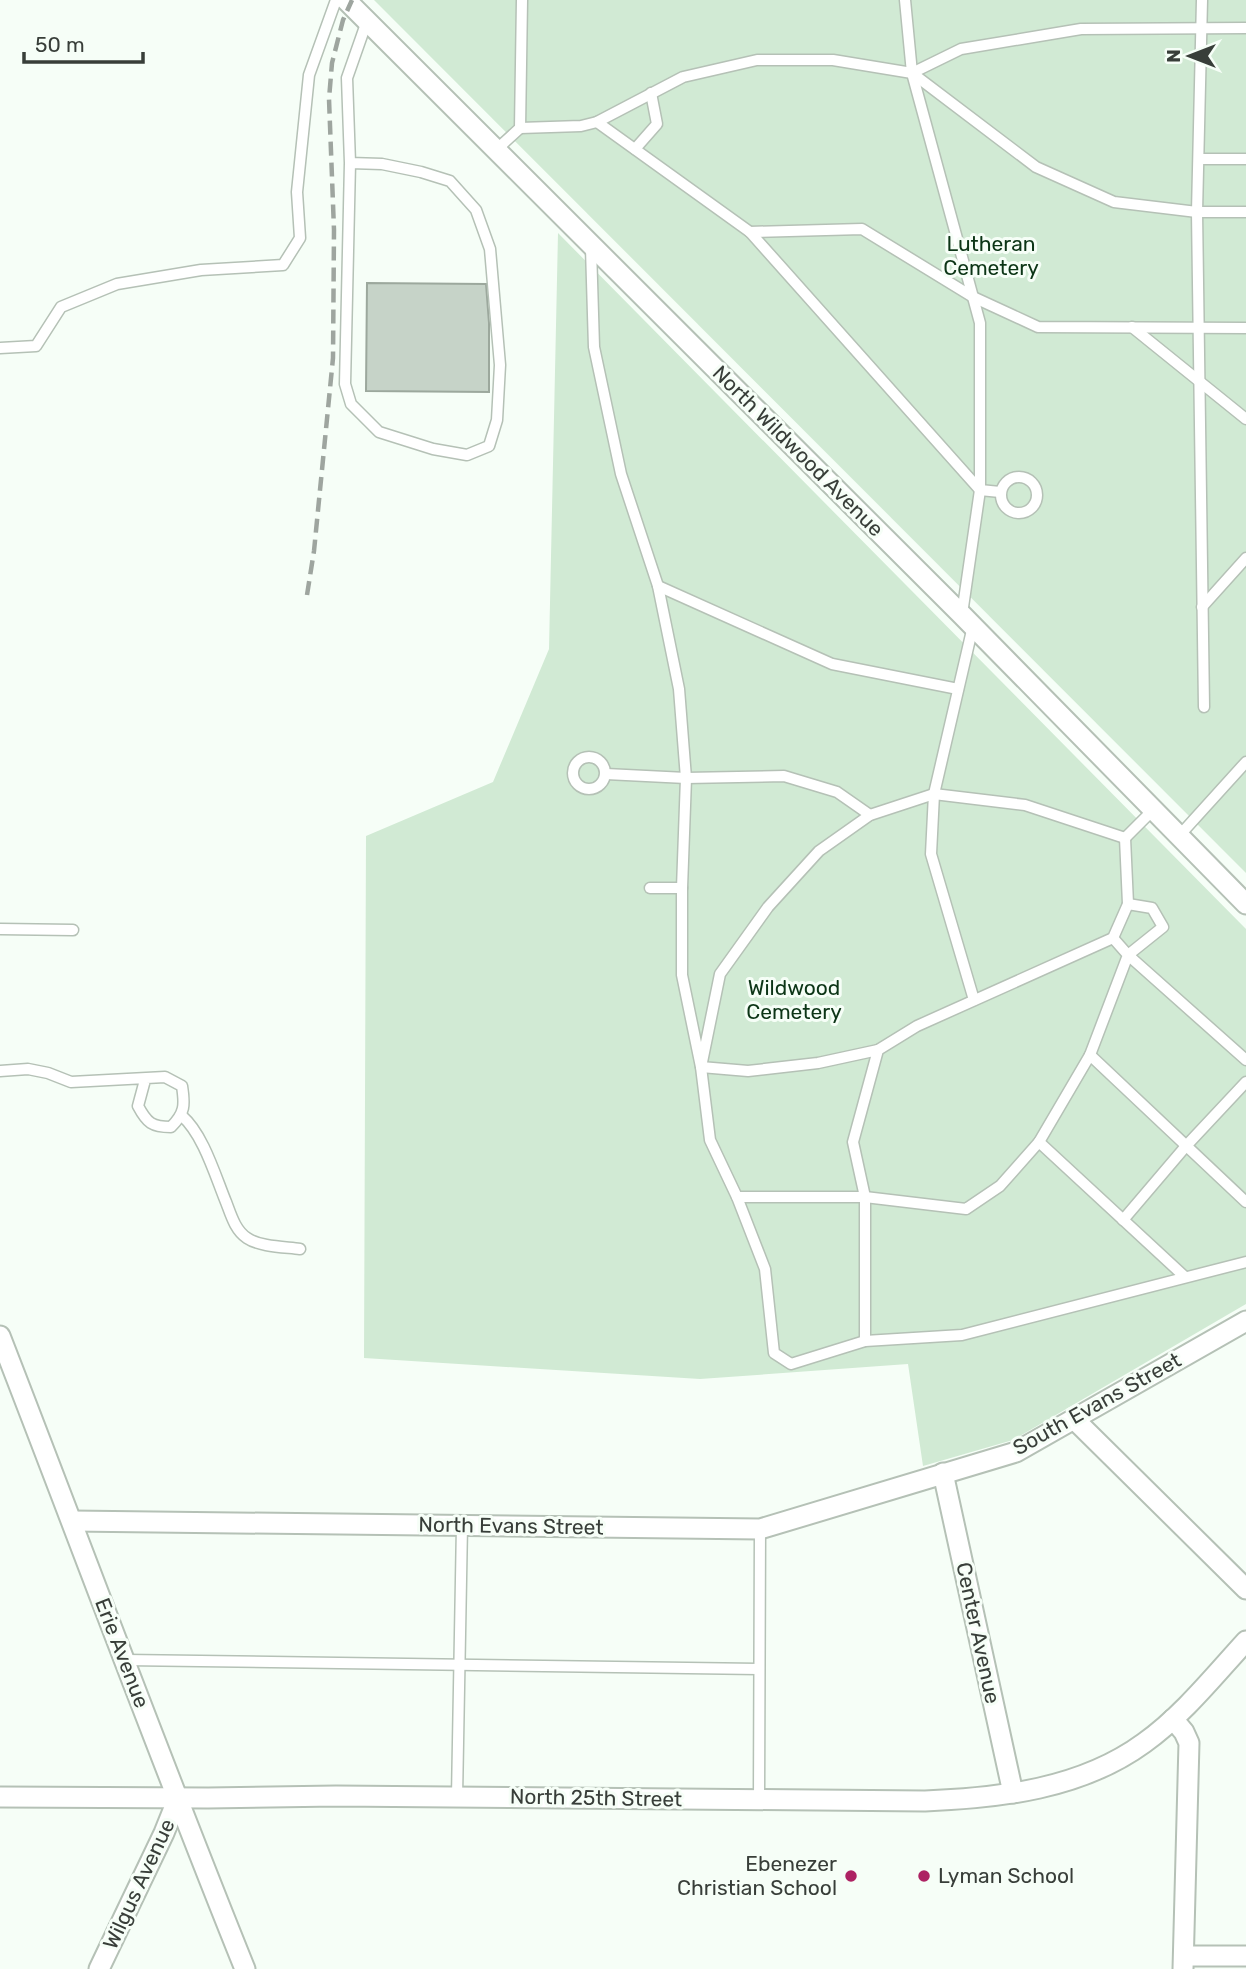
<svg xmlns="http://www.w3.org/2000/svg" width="1246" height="1969" font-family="Rubik,sans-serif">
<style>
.green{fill:#d1ead4}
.building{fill:#c6d3c8;stroke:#9ca89d;stroke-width:2}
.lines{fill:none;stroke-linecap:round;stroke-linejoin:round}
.service-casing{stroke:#b5c1b6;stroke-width:13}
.minor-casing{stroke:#b5c1b6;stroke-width:23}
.service{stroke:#fff;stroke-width:10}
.minor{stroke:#fff;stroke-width:19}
.rail{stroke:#9ea59f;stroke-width:4.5;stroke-dasharray:14 7;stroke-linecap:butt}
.poi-dot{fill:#ad2263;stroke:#f6fef7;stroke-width:2.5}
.labels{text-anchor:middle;stroke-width:6;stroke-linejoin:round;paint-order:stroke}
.park-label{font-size:21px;fill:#0c3516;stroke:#f6fef7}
.street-label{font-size:21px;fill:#383e39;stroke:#f6fef7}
.poi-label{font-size:21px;fill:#383e39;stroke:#f6fef7;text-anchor:end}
</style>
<rect width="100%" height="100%" fill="#f6fef7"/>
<g class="green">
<polygon points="374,0 1246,0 1246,873"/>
<polygon points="558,233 1246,929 1246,1304 1013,1440 923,1466 908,1364 700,1379 364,1358 366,836 493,782 549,649"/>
</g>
<polygon class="building" points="367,283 486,284 489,323 489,392 366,391"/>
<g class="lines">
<defs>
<g id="service">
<polyline points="905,0 912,73 980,323 980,490 962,614"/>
<polyline points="1202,0 1197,212 1204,707"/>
<polyline points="912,73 961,49 1081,29 1246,28"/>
<polyline points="597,122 750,232 980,490 1000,492"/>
<polyline points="520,128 581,126 597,122 683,77 757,60 833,60 912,73 1036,167 1114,202 1197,212 1246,212"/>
<polyline points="635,149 657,124 651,93"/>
<polyline points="496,150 520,128 522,0"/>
<polyline points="1199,159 1246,159"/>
<polyline points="350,163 382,164 421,172 450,181 476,210 490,249 500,365 497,420 489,446 467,455 433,449 379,432 351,404 345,384 350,163 347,78 367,21"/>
<polyline points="750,232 862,229 973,297 1038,327 1246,328"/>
<polyline points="591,248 594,347 621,474 658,586 679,689 686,778 682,888 682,975 701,1067 710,1140 737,1197 765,1269 774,1353 791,1364 865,1341 962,1335 1246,1262"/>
<polyline points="1132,327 1246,419"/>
<polyline points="0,348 36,346 61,307 117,284 201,270 283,265 300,238 297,192 309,75 336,0"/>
<circle cx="1019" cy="495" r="18"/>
<polyline points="658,586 832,664 958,689"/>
<polyline points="1202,607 1246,558"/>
<polyline points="973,626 934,794 931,854 974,1000"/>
<circle cx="589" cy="773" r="16"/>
<polyline points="606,774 686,778 784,776 837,792 870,815"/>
<polyline points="1179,836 1246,762"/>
<polyline points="1125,838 1128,904"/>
<polyline points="650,888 682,888"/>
<polyline points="0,929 73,930"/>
<polyline points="878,1050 818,1063 748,1071 701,1067 720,974 768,907 819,851 870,815 934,794 1025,805 1125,838 1153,810"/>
<polyline points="1090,1055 1246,1202"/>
<path d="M 0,1071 L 28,1069 L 48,1073 L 71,1082 L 165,1077 L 182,1086 C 185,1105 185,1113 171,1127 C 152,1127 147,1123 138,1106 L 145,1080"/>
<path d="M 182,1116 C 203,1134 215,1175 226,1202 C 231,1215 235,1230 247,1238 C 260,1247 286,1247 300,1249"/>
<polyline points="1039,1142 1185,1277"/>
<polyline points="737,1197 865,1197 966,1209 1000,1186 1039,1142 1090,1055 1128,955 1113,938"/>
<polyline points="1123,1220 1186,1146 1246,1082"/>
<polyline points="865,1341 865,1197 853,1142 878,1050 917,1026 1113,938 1128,904 1152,908 1163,927 1128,955 1246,1060"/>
<polyline points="125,1660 759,1669"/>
<polyline points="457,1797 462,1525"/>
<polyline points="759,1800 760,1529"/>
</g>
<g id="minor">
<polyline points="346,0 962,615 1246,904"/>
<path d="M 0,1336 C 82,1547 160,1759 245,1969"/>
<polyline points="1074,1419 1246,1589"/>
<polyline points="943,1473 1013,1793"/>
<polyline points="72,1521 760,1529 1016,1452 1246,1321"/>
<polyline points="1173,1719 1184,1732 1189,1743 1183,1969"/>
<path d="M 0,1797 L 208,1798 L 336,1796 L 925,1801 C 1000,1798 1081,1789 1144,1743 C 1182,1716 1214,1676 1246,1641"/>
<polyline points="1184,1956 1246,1956"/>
<polyline points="99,1969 164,1833 178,1798"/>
</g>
</defs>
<use href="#service" class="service-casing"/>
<use href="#minor" class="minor-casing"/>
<use href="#service" class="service"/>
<use href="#minor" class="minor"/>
<polyline class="rail" points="307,595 314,551 333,358 334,230 329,99 332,63 343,20 352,0"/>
</g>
<g class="poi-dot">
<circle cx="851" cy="1876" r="7"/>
<circle cx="924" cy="1876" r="7"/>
</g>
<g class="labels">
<g class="park-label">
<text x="991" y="251">Lutheran<tspan x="991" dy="24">Cemetery</tspan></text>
<text x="794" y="995">Wildwood<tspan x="794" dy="24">Cemetery</tspan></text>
</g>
<g class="street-label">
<text transform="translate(798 451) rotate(45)" y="7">North Wildwood Avenue</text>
<text transform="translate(1097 1404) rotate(-29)" y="7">South Evans Street</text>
<text transform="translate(511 1526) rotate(1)" y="7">North Evans Street</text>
<text transform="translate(978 1633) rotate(78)" y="7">Center Avenue</text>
<text transform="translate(122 1653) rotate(69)" y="7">Erie Avenue</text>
<text transform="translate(596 1798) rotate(1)" y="7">North 25th Street</text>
<text transform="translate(139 1884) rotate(-65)" y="7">Wilgus Avenue</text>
</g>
<g class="poi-label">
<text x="837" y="1871">Ebenezer<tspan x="837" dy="24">Christian School</tspan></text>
<text x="938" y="1883" text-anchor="start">Lyman School</text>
</g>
</g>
<g transform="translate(1190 56) rotate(270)" stroke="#f6fef7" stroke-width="5" paint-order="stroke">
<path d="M0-5L12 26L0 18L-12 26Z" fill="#383e39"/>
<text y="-10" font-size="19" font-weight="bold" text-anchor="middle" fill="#383e39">N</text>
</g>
<path d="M24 52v10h119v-10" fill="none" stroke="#383e39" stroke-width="3.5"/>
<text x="35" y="52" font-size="21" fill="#383e39" stroke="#f6fef7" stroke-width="5" paint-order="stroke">50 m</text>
</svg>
